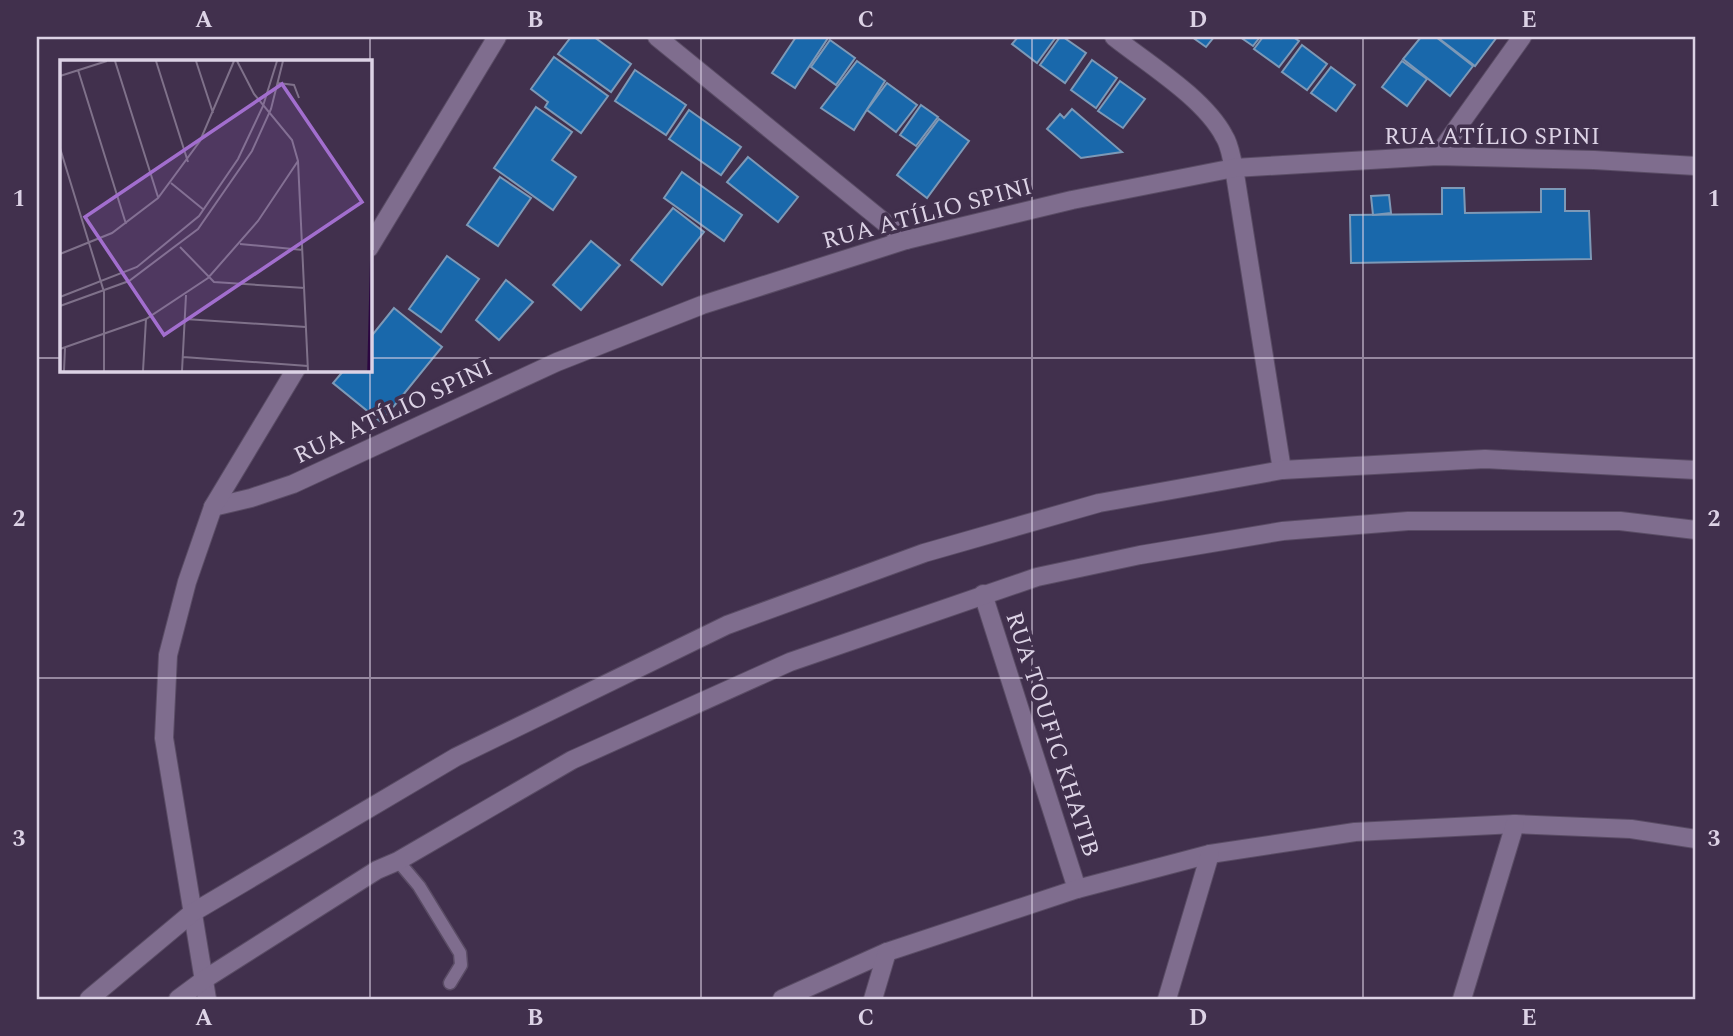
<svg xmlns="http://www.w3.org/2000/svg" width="1733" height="1036" font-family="Spectral,serif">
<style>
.building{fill:#1968ab;stroke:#7d99b7;stroke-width:2}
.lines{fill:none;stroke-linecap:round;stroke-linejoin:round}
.lane-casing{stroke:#5a4c65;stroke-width:15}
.street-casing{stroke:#5a4c65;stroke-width:20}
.secondary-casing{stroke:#5a4c65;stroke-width:20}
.lane{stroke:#7f6d8e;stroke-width:12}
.street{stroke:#7f6d8e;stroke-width:18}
.secondary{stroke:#7f6d8e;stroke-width:18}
.grid{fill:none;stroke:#dcd2e5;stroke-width:2;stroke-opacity:0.55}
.labels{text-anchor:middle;stroke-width:7;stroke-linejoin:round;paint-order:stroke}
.street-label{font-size:24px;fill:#dcd2e5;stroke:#41304d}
.inset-river{fill:none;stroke:#2b0640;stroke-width:3.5}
.inset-road{fill:none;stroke:#7f718a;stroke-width:2}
.view{fill:#a26ece;fill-opacity:0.15;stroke:#a26ece;stroke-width:3.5}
.inset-edge{fill:none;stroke:#dcd2e5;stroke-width:3.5}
.neatline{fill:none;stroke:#dcd2e5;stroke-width:2.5}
.grid-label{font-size:23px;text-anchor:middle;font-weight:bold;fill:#dcd2e5}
</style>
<rect width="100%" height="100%" fill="#41304d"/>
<g class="building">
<polygon points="571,37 594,37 631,64 611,92 558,54"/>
<polygon points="796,37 828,38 795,88 772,73"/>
<polygon points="1018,37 1056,37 1037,63 1012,44"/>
<polygon points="1060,37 1063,37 1086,53 1065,83 1040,65"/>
<polygon points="1192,37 1214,37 1206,47"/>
<polygon points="1240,37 1260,37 1253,46"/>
<polygon points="1263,37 1293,37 1299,41 1279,67 1254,49"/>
<polygon points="1421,37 1436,37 1473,66 1450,96 1403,59"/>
<polygon points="1437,37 1497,37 1475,66"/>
<polygon points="830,40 855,58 836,85 811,67"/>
<polygon points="1302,45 1327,64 1307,90 1282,72"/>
<polygon points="554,57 608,96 581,133 545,107 548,102 531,89"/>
<polygon points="1092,60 1117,78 1096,108 1071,90"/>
<polygon points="857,61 885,81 854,130 821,108"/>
<polygon points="1402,61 1427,79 1407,106 1382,87"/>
<polygon points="1331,67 1355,85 1336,111 1311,93"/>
<polygon points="635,70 686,105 666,135 615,101"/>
<polygon points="1120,81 1145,99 1123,128 1098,111"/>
<polygon points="887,83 917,105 896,132 867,110"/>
<polygon points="921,105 938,117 916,146 900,135"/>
<polygon points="536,107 572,132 552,160 576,177 553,210 494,168"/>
<polygon points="1072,109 1122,152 1081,158 1047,129 1060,114 1064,118"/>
<polygon points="689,110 741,147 721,175 669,139"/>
<polygon points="939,119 969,141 927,198 897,175"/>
<polygon points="748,157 798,197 778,222 727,182"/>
<polygon points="682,172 742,215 724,241 664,198"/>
<polygon points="500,177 531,198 498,246 467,225"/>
<polygon points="1442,188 1464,188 1465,213 1541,212 1541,189 1565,189 1565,211 1589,211 1591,259 1351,263 1350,215 1442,214"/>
<polygon points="1389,195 1391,213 1373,215 1371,196"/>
<polygon points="673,208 704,232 662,285 631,260"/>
<polygon points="591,241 620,265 581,310 553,285"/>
<polygon points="447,256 479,279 441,332 409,309"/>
<polygon points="506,280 533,302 499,340 476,320"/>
<polygon points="394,308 442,347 381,422 333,383 345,369 369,369 369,339"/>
</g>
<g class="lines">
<defs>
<polyline id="lane" points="398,861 419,886 460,953 461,965 450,983"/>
<g id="street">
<polyline points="657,37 906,240"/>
<path d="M 1114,37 C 1148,64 1204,98 1224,136 C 1230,145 1231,157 1234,168 L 1282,470"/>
<polyline points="1437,156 1522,37"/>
<polyline points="369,248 497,37"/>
<polyline points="213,507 251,498 293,484 557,362 702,305 906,240 1072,200 1234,168 1437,156 1594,160 1696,166"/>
<polyline points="983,594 1077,889"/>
<polyline points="207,999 164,738 168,655 187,582 213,507 296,369"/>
<polyline points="782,999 887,952 1077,889 1210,854 1355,832 1515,824 1631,829 1696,839"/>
<polyline points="873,999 887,952"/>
<polyline points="1167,999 1210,854"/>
<polyline points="1462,999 1515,824"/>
</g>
<g id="secondary">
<polyline points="89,999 192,913 456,757 727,625 924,553 1099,503 1282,470 1485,459 1696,470"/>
<polyline points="178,999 205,979 377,870 398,861 572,760 790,662 1037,577 1140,555 1283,531 1408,521 1620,521 1696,530"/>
</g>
</defs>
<use href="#lane" class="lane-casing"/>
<use href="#street" class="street-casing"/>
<use href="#secondary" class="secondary-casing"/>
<use href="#lane" class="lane"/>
<use href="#street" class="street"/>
<use href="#secondary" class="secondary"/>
</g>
<path class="grid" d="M 370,37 L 370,999M 701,37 L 701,999M 1032,37 L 1032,999M 1363,37 L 1363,999M 37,358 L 61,358M 369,358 L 1696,358M 37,678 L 1696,678"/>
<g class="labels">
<g class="street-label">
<text x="1492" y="144">RUA ATÍLIO SPINI</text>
<text transform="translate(927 213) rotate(-15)" y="8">RUA ATÍLIO SPINI</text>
<text transform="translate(393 411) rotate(-25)" y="8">RUA ATÍLIO SPINI</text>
<text transform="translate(1053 734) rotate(72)" y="8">RUA TOUFIC KHATIB</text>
</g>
</g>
<g transform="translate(60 60)">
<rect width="312" height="312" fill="#41304d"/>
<path class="inset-river" d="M 309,311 L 312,190"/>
<path class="inset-road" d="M 55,1 L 98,137M 96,1 L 128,102M 136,1 L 153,53M 177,1 L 194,34 L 232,80 L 238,101 L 248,311M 18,10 L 66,164M 0,16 L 47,1M 218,23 L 234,25 L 239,38M 0,88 L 44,232 L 44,311M 111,123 L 144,150M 180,184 L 243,190M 120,187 L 154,222 L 245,228M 0,194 L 52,173 L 98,138 L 140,81 L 174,1M 0,237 L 77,207 L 139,156 L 178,99 L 203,46 L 217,1M 0,246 L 69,221 L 138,169 L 192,91 L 211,49 L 223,1M 125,259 L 246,267M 0,289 L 86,259 L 148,218 L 198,161 L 238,101M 123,297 L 248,306M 4,311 L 5,288M 83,311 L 86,259M 122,311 L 126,235"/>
<path class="view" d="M 222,24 L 302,142 L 104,275 L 25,157 Z"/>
<rect width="312" height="312" class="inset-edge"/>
</g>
<rect width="1733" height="1036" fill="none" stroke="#41304d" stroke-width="77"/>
<rect x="38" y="38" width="1656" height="960" class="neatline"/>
<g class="grid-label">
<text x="204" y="27">A</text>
<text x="535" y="27">B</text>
<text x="866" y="27">C</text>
<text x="1198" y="27">D</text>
<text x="1529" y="27">E</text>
<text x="19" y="206">1</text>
<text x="1714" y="206">1</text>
<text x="19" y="526">2</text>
<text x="1714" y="526">2</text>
<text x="19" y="846">3</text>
<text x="1714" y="846">3</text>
<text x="204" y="1025">A</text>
<text x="535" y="1025">B</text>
<text x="866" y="1025">C</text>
<text x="1198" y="1025">D</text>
<text x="1529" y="1025">E</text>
</g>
</svg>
